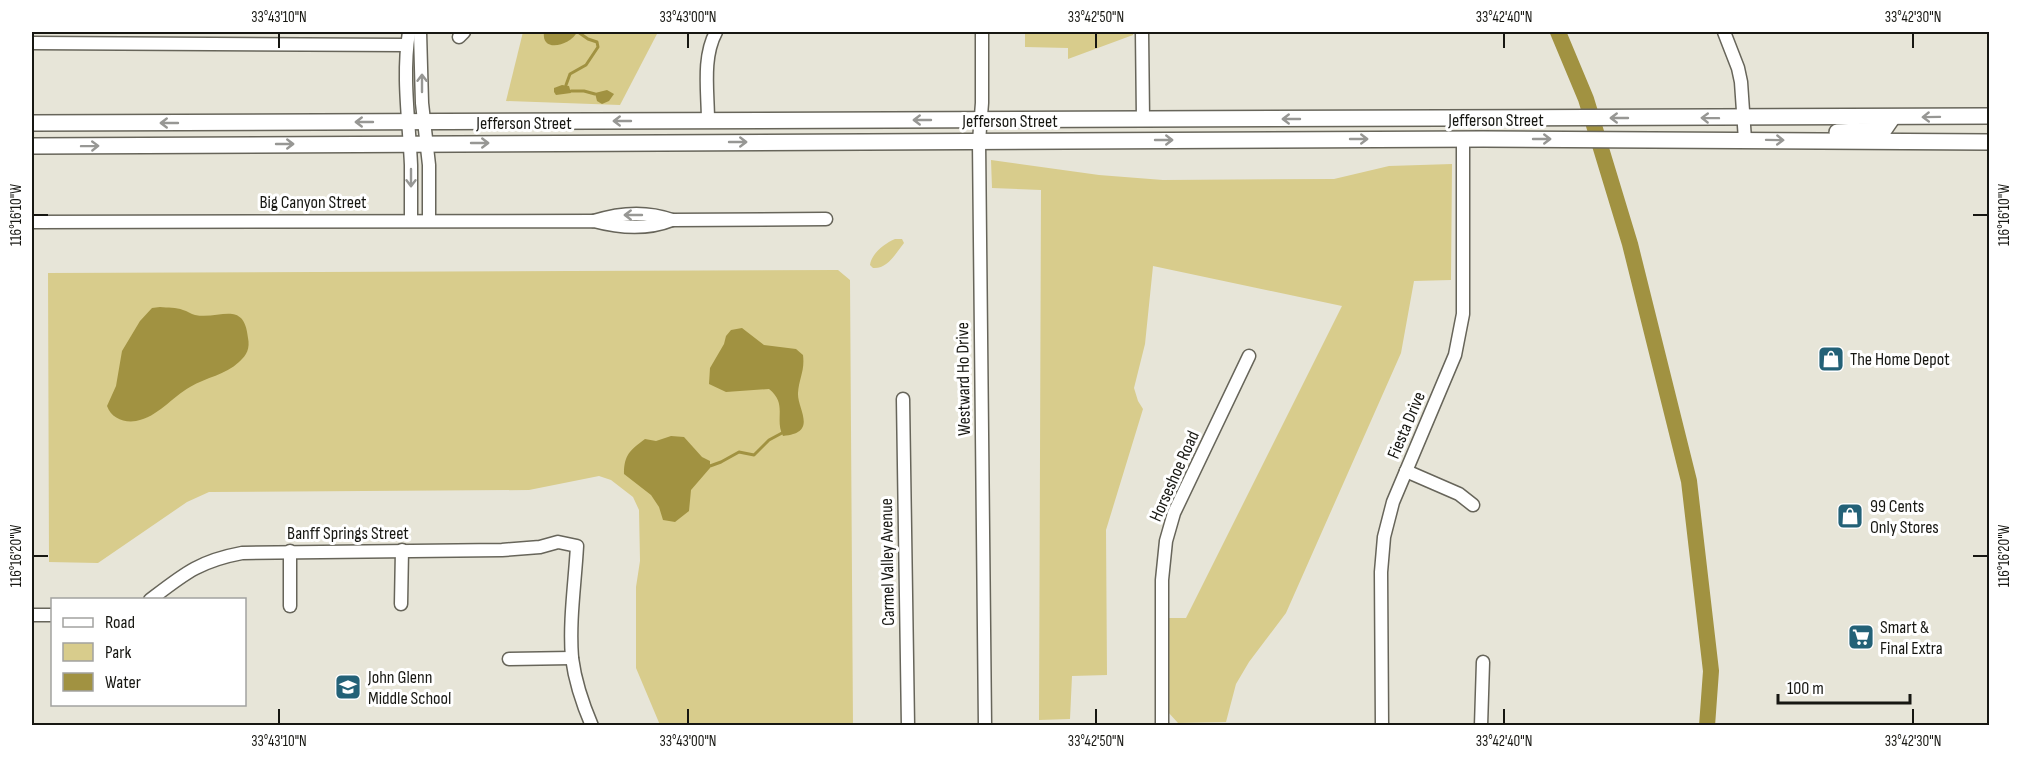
<svg xmlns="http://www.w3.org/2000/svg" width="2021" height="757" font-family="'Sofia Sans Condensed',sans-serif">
<style>
.green{fill:#d8cc8c}
.water{fill:#a19241}
.lines{fill:none;stroke-linecap:round;stroke-linejoin:round}
.stream{stroke:#a19241;stroke-width:3}
.river{stroke:#a19241;stroke-width:16}
.minor-casing{stroke:#67655a;stroke-width:15}
.major-casing{stroke:#67655a;stroke-width:18}
.minor{stroke:#fff;stroke-width:12}
.major{stroke:#fff;stroke-width:15}
.oneway{stroke:#979794}
.ticks{fill:none;stroke:#171712;stroke-width:2}
.labels{text-anchor:middle;stroke-width:6;stroke-linejoin:round;paint-order:stroke}
.street-label{font-size:18px;fill:#171712;stroke:#fff}
.poi-label{font-size:18px;fill:#171712;stroke:#fff;text-anchor:start}
.neatline{fill:none;stroke:#171712;stroke-width:2}
.ticks-label{font-size:15px;text-anchor:middle;fill:#171712}
</style>
<rect width="100%" height="100%" fill="#e7e5d8"/>
<g class="green">
<polygon points="523,32 658,32 620,105 506,101"/>
<polygon points="1025,32 1133,32 1133,35 1068,59 1068,48 1025,47"/>
<polygon points="991,160 1099,175 1163,180 1334,179 1389,166 1452,164 1451,280 1414,281 1401,353 1286,613 1249,662 1236,684 1226,722 1178,723 1168,712 1168,618 1186,618 1342,306 1153,266 1145,344 1134,388 1138,401 1143,409 1106,530 1107,675 1072,676 1070,719 1039,720 1041,190 992,188"/>
<path d="M 895,239 L 902,239 L 904,243 C 895,254 888,269 873,268 L 870,265 C 871,254 885,243 895,239 Z"/>
<polygon points="838,270 850,280 853,725 660,725 636,668 636,587 640,561 639,510 633,497 611,480 599,476 529,490 209,492 187,502 98,563 49,562 48,273"/>
</g>
<g class="water">
<path d="M 544,32 L 577,32 C 571,45 541,54 544,32 Z"/>
<polygon points="562,85 569,86 571,93 556,95 554,92 554,88"/>
<polygon points="607,90 614,94 609,101 602,104 597,101 595,93"/>
<path d="M 160,307 C 168,308 176,307 183,310 C 187,311 191,314 195,315 C 220,320 244,299 248,338 C 250,348 247,355 239,362 C 225,375 207,377 190,387 C 172,397 158,417 136,421 C 124,423 111,418 107,406 L 116,386 L 122,351 L 140,321 L 152,308 Z"/>
<path d="M 742,328 L 764,345 L 796,349 L 803,355 C 805,371 799,378 798,393 C 797,409 819,433 783,436 C 774,419 788,404 769,389 L 726,392 L 709,384 L 710,368 L 724,344 L 726,336 L 731,330 Z"/>
<path d="M 671,436 L 684,437 L 702,457 L 710,461 L 710,468 L 691,490 L 689,511 L 675,522 L 663,520 L 659,507 L 651,495 L 624,474 C 624,455 630,450 645,439 L 656,441 Z"/>
</g>
<g class="lines">
<g class="stream">
<polyline points="566,85 570,74 586,65 598,47 597,42 588,39 578,32"/>
<polyline points="571,91 584,91 595,94"/>
<polyline points="710,466 721,462 739,452 754,455 769,440 782,433"/>
</g>
<polyline class="river" points="1558,32 1586,99 1630,244 1689,481 1711,671 1707,726"/>
<defs>
<g id="minor">
<path d="M 409,32 C 402,76 409,120 411,165 C 411,183 411,202 411,220"/>
<polyline points="420,32 422,103 429,165 429,220"/>
<polyline points="982,32 982,103 979,141 985,726"/>
<polyline points="1142,32 1143,119"/>
<polyline points="1724,32 1738,68 1741,82 1745,140"/>
<polyline points="459,37 464,32"/>
<polyline points="32,43 407,45"/>
<path d="M 708,121 C 708,92 702,58 716,32"/>
<path d="M 594,221 C 619,213 647,211 672,220 L 826,219"/>
<path d="M 32,222 L 594,221 C 620,228 647,230 672,220"/>
<polyline points="903,399 908,726"/>
<polyline points="1406,471 1459,494 1473,505"/>
<polyline points="290,551 290,606"/>
<path d="M 150,600 C 184,574 199,561 242,553 L 502,550 L 540,547 L 558,542 L 577,546 C 575,583 569,621 572,658 C 575,681 583,705 592,726"/>
<polyline points="401,604 402,550"/>
<polyline points="32,615 52,615"/>
<polyline points="509,659 572,658"/>
<polyline points="1162,726 1162,580 1166,541 1174,513 1249,356"/>
<polyline points="1382,726 1381,572 1384,537 1393,502 1455,355 1463,314 1463,139"/>
<polyline points="1481,726 1483,662"/>
</g>
<g id="major">
<polyline points="32,123 1990,116"/>
<polyline points="1837,132 1884,130 1893,117"/>
<polyline points="32,146 1483,139 1990,142"/>
</g>
</defs>
<use href="#minor" class="minor-casing"/>
<use href="#major" class="major-casing"/>
<use href="#minor" class="minor"/>
<use href="#major" class="major"/>
</g>
<defs><path id="oneway-shaft" d="M-6 0H5M1.5-3L5.5 0L1.5 3" fill="none" stroke-width="1.6" stroke-linecap="round" stroke-linejoin="round" transform="scale(1.5)"/></defs>
<g class="oneway">
<use href="#oneway-shaft" transform="translate(422 83) rotate(-90)"/>
<use href="#oneway-shaft" transform="translate(1931 117) rotate(179)"/>
<use href="#oneway-shaft" transform="translate(1619 118) rotate(180)"/>
<use href="#oneway-shaft" transform="translate(1710 118) rotate(-179)"/>
<use href="#oneway-shaft" transform="translate(1291 119) rotate(180)"/>
<use href="#oneway-shaft" transform="translate(922 120) rotate(180)"/>
<use href="#oneway-shaft" transform="translate(622 121) rotate(180)"/>
<use href="#oneway-shaft" transform="translate(364 122) rotate(180)"/>
<use href="#oneway-shaft" transform="translate(169 123) rotate(180)"/>
<use href="#oneway-shaft" transform="translate(1359 139)"/>
<use href="#oneway-shaft" transform="translate(1542 139)"/>
<use href="#oneway-shaft" transform="translate(1164 140)"/>
<use href="#oneway-shaft" transform="translate(1775 140) rotate(1)"/>
<use href="#oneway-shaft" transform="translate(738 142)"/>
<use href="#oneway-shaft" transform="translate(480 143)"/>
<use href="#oneway-shaft" transform="translate(285 144)"/>
<use href="#oneway-shaft" transform="translate(90 146) rotate(-1)"/>
<use href="#oneway-shaft" transform="translate(411 178) rotate(90)"/>
<use href="#oneway-shaft" transform="translate(633 215) rotate(-180)"/>
</g>
<path class="ticks" d="M 279,33 L 279,48M 688,33 L 688,48M 1096,33 L 1096,48M 1504,33 L 1504,48M 1913,33 L 1913,48M 33,215 L 48,215M 1973,215 L 1988,215M 33,556 L 48,556M 1973,556 L 1988,556M 279,709 L 279,724M 688,709 L 688,724M 1096,709 L 1096,724M 1504,709 L 1504,724M 1913,709 L 1913,724"/>
<defs>
<symbol id="shop-square" viewBox="-11 -11 22 22"><rect x="-9" y="-9" width="18" height="18" rx="4" fill="#236177" stroke="#fff"/><path d="M-5-2.5h2.3a2.7 3.5 0 0 1 5.4 0H5L5.5 6h-11ZM-1.5-2.5h3a1.5 2.3 0 0 0-3 0Z" fill="#fff"/></symbol>
<symbol id="supermarket-square" viewBox="-11 -11 22 22"><rect x="-9" y="-9" width="18" height="18" rx="4" fill="#236177" stroke="#fff"/><path d="M-6-5.5h2.5l.6 2H6L4.5 2H-2.5L-4.4-4H-6ZM-1.5 3.2a1.3 1.3 0 1 0 .1 0ZM3 3.2a1.3 1.3 0 1 0 .1 0Z" fill="#fff"/></symbol>
<symbol id="school-square" viewBox="-11 -11 22 22"><rect x="-9" y="-9" width="18" height="18" rx="4" fill="#236177" stroke="#fff"/><path d="M0-5L7-2L0 1L-7-2ZM-4 1L0 2.5L4 1V4Q0 6-4 4Z" fill="#fff"/></symbol>
</defs>
<g fill-rule="evenodd">
<use href="#shop-square" x="1816" y="344" width="30" height="30"/>
<use href="#shop-square" x="1835" y="501" width="30" height="30"/>
<use href="#supermarket-square" x="1846" y="622" width="30" height="30"/>
<use href="#school-square" x="333" y="672" width="30" height="30"/>
</g>
<g class="labels">
<g class="street-label">
<text x="1496" y="126">Jefferson Street</text>
<text x="1010" y="127">Jefferson Street</text>
<text x="524" y="129">Jefferson Street</text>
<text x="313" y="208">Big Canyon Street</text>
<text transform="translate(963 379) rotate(-91)" y="6">Westward Ho Drive</text>
<text transform="translate(1406 425) rotate(-67)" y="6">Fiesta Drive</text>
<text transform="translate(1174 476) rotate(-66)" y="6">Horseshoe Road</text>
<text x="348" y="539">Banff Springs Street</text>
<text transform="translate(887 562) rotate(-91)" y="6">Carmel Valley Avenue</text>
</g>
<g class="poi-label">
<text x="1850" y="365">The Home Depot</text>
<text x="1870" y="512">99 Cents<tspan x="1870" dy="21">Only Stores</tspan></text>
<text x="1880" y="633">Smart &amp;<tspan x="1880" dy="21">Final Extra</tspan></text>
<text x="368" y="683">John Glenn<tspan x="368" dy="21">Middle School</tspan></text>
</g>
</g>
<rect width="2021" height="757" fill="none" stroke="#ffffff" stroke-width="66"/>
<rect x="51" y="598" width="195" height="108" fill="#ffffff" stroke="#a2a2a0" stroke-width="1.5"/>
<rect x="63" y="618" width="30" height="9" fill="#ffffff" stroke="#a2a2a0" stroke-width="1.5"/>
<text x="105" y="628" font-size="18" fill="#171712">Road</text>
<rect x="63" y="643" width="30" height="18" fill="#d8cc8c" stroke="#a2a2a0" stroke-width="1.5"/>
<text x="105" y="658" font-size="18" fill="#171712">Park</text>
<rect x="63" y="673" width="30" height="18" fill="#a19241" stroke="#a2a2a0" stroke-width="1.5"/>
<text x="105" y="688" font-size="18" fill="#171712">Water</text>
<path d="M1778 694v9h132v-9" fill="none" stroke="#171712" stroke-width="3"/>
<text x="1787" y="694" font-size="18" fill="#171712" stroke="#ffffff" stroke-width="4.5" paint-order="stroke">100 m</text>
<rect x="33" y="33" width="1955" height="691" class="neatline"/>
<g class="ticks-label">
<text x="279" y="22">33°43'10"N</text>
<text x="688" y="22">33°43'00"N</text>
<text x="1096" y="22">33°42'50"N</text>
<text x="1504" y="22">33°42'40"N</text>
<text x="1913" y="22">33°42'30"N</text>
<text transform="translate(2004 215) rotate(-90)" y="5">116°16'10"W</text>
<text transform="translate(16 215) rotate(-90)" y="5">116°16'10"W</text>
<text transform="translate(2004 556) rotate(-90)" y="5">116°16'20"W</text>
<text transform="translate(16 556) rotate(-90)" y="5">116°16'20"W</text>
<text x="279" y="746">33°43'10"N</text>
<text x="688" y="746">33°43'00"N</text>
<text x="1096" y="746">33°42'50"N</text>
<text x="1504" y="746">33°42'40"N</text>
<text x="1913" y="746">33°42'30"N</text>
</g>
</svg>
